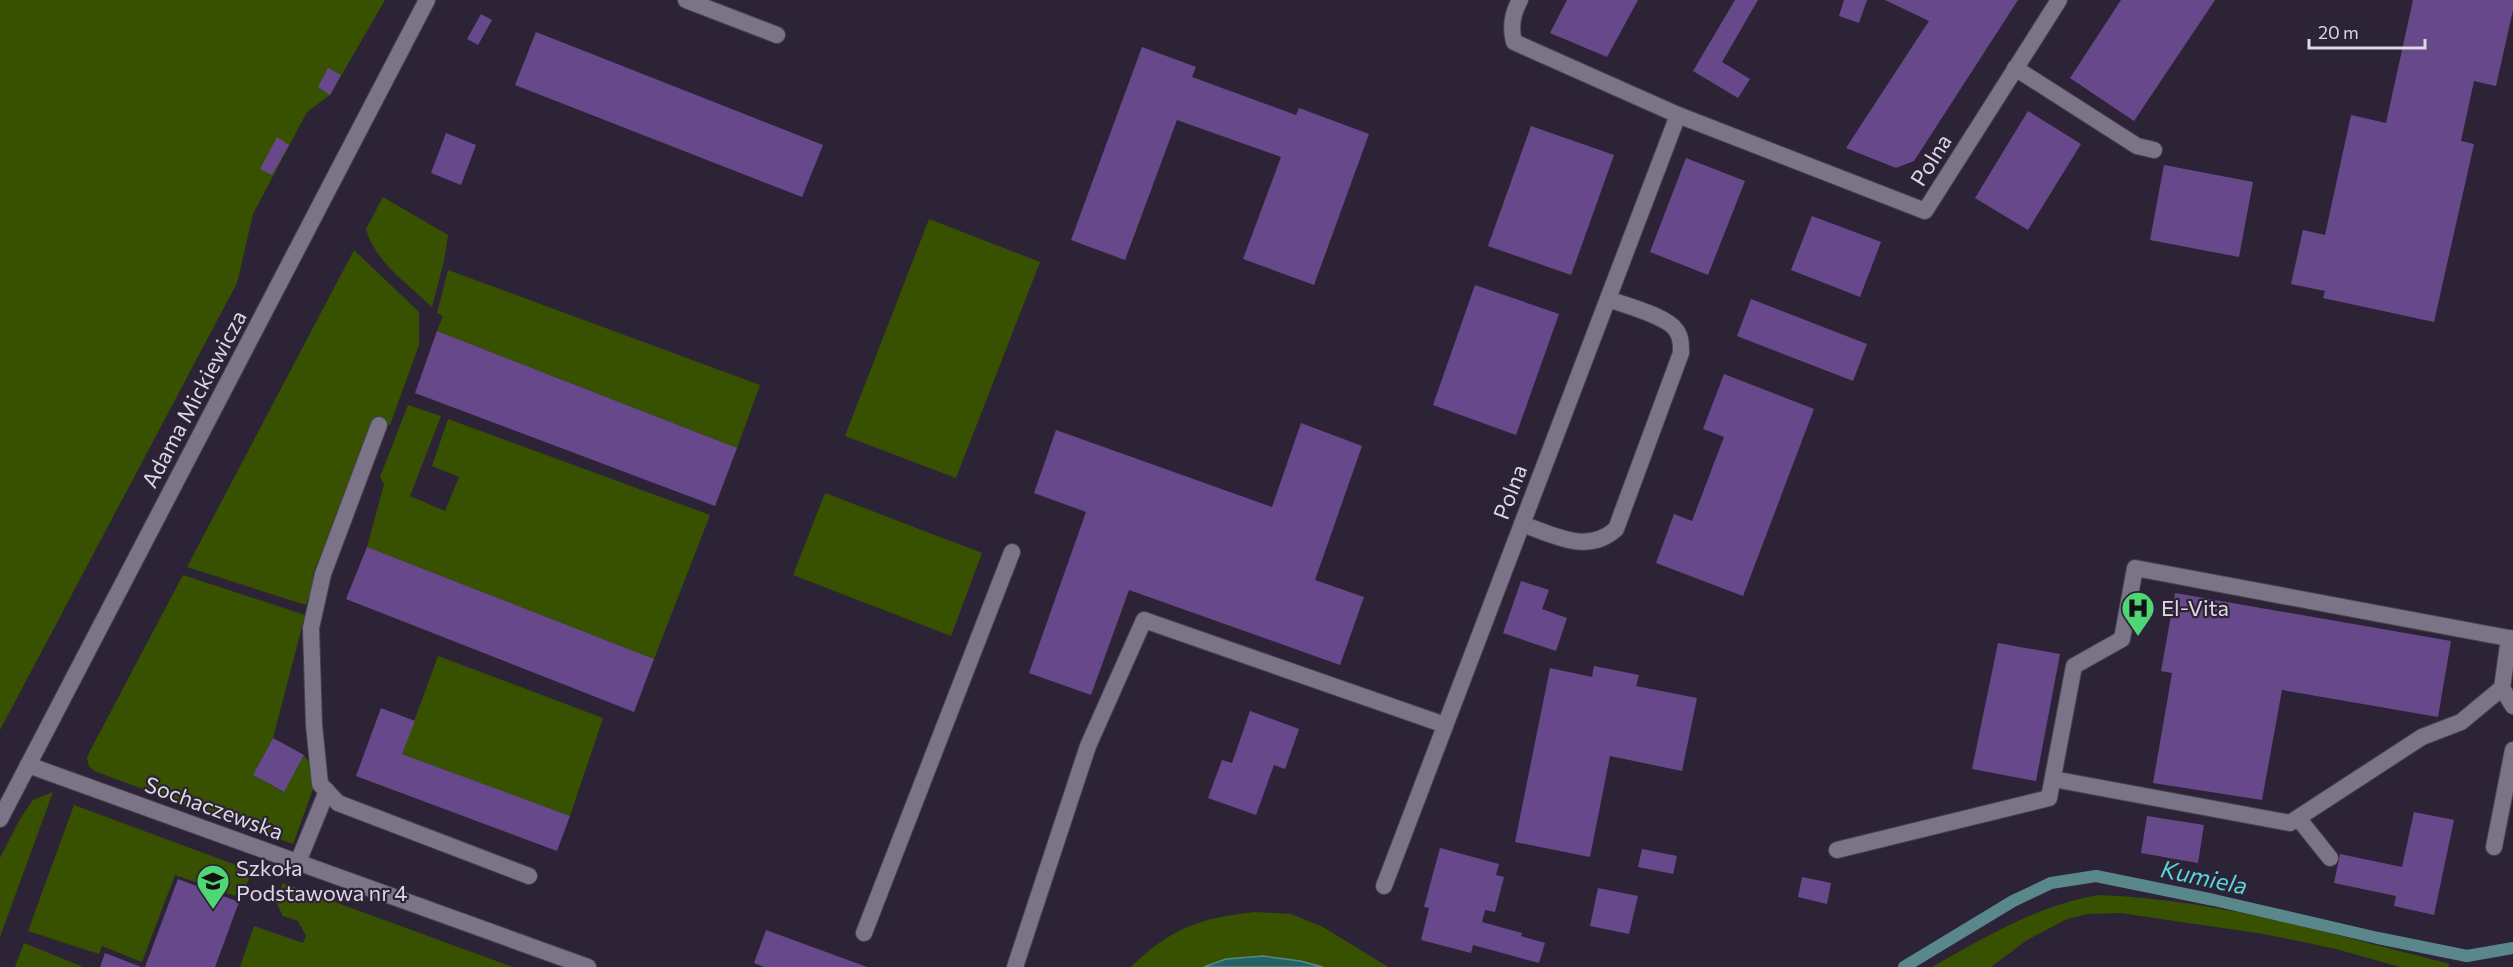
<svg xmlns="http://www.w3.org/2000/svg" width="2513" height="967" font-family="Commissioner,sans-serif">
<style>
.green{fill:#375100}
.water{fill:#226466;stroke:#5a878c;stroke-width:1.5}
.lines{fill:none;stroke-linecap:round;stroke-linejoin:round}
.stream{stroke:#5a878c;stroke-width:12}
.building{fill:#67498b}
.service-casing{stroke:#484251;stroke-width:18}
.minor-casing{stroke:#484251;stroke-width:18}
.tertiary-casing{stroke:#484251;stroke-width:18}
.service{stroke:#7b7388;stroke-width:16}
.minor{stroke:#7b7388;stroke-width:16}
.tertiary{stroke:#7b7388;stroke-width:16}
.labels{text-anchor:middle;stroke-width:4.5;stroke-linejoin:round;paint-order:stroke}
.street-label{font-size:22px;fill:#ddd8e4;stroke:#2c2436}
.poi-label{font-size:22px;fill:#ddd8e4;stroke:#2c2436;text-anchor:start}
.water-label{font-size:24px;font-style:italic;fill:#57d5da;stroke:#2c2436}
</style>
<rect width="100%" height="100%" fill="#2c2436"/>
<g class="green">
<polygon points="0,0 385,0 330,95 307,112 253,214 237,283 0,730"/>
<path d="M 383,197 L 448,235 L 444,261 L 432,307 C 408,284 375,262 366,229 Z"/>
<polygon points="929,219 1040,262 956,478 845,436"/>
<polygon points="354,250 419,312 419,345 390,425 373,420 313,574 313,584 306,605 187,567"/>
<polygon points="448,270 760,385 737,448 437,331 443,316 437,313"/>
<polygon points="408,405 441,416 410,496 445,511 459,477 432,466 448,419 710,515 654,659 367,547 384,484 380,477"/>
<polygon points="825,493 982,553 951,636 793,575"/>
<polygon points="183,575 305,615 273,738 253,775 283,792 304,755 310,764 313,789 293,844 94,771 89,766 87,758 91,749"/>
<polygon points="438,656 603,718 570,816 402,754"/>
<polygon points="53,792 0,937 0,858 20,819 33,800"/>
<polygon points="74,805 252,871 241,898 175,875 142,962 102,946 99,954 28,931"/>
<polygon points="283,883 513,967 240,967 254,926 303,943 306,936 298,921 283,916 276,902"/>
<path d="M 2098,895 C 2218,899 2334,935 2450,964 L 2448,967 L 2400,967 L 2336,949 L 2264,934 L 2120,913 L 2087,914 L 2067,919 L 2027,940 L 1991,967 L 1932,967 C 1988,936 2034,907 2098,895 Z"/>
<path d="M 1255,912 L 1291,914 L 1323,927 L 1388,967 L 1323,967 L 1300,961 L 1226,959 L 1204,967 L 1131,967 C 1171,928 1200,918 1255,912 Z"/>
<polygon points="24,943 83,967 15,967"/>
</g>
<polygon class="water" points="1263,956 1300,961 1323,967 1204,967 1226,959"/>
<g class="lines">
<polyline class="stream" points="1904,967 2013,901 2051,883 2096,876 2214,900 2378,938 2467,956 2513,948"/>
</g>
<g class="building">
<polygon points="1567,0 1638,0 1607,57 1550,33"/>
<polygon points="1735,0 1758,0 1722,62 1750,79 1738,98 1693,71"/>
<polygon points="1844,0 1867,0 1859,23 1839,16"/>
<polygon points="1885,0 2018,0 1914,161 1896,168 1846,148 1929,21"/>
<polygon points="2121,0 2215,0 2134,121 2070,78"/>
<polygon points="2413,0 2513,0 2513,10 2496,86 2474,81 2461,141 2474,144 2434,322 2323,298 2325,291 2291,284 2303,230 2325,235 2351,115 2386,123"/>
<polygon points="481,14 492,20 478,45 467,39"/>
<polygon points="536,32 823,145 802,197 515,85"/>
<polygon points="1142,47 1196,67 1192,77 1296,115 1299,108 1369,134 1314,285 1243,259 1281,157 1177,120 1125,260 1071,240"/>
<polygon points="328,68 341,75 330,95 318,87"/>
<polygon points="2028,111 2081,144 2028,230 1975,198"/>
<polygon points="1531,126 1614,155 1571,275 1488,246"/>
<polygon points="446,133 476,145 461,185 431,173"/>
<polygon points="277,137 289,145 272,175 260,169"/>
<polygon points="1686,158 1745,181 1708,275 1650,252"/>
<polygon points="2164,165 2253,182 2239,257 2150,240"/>
<polygon points="1812,216 1881,242 1860,297 1791,270"/>
<polygon points="1475,285 1559,314 1516,435 1433,405"/>
<polygon points="1751,299 1867,344 1853,381 1737,336"/>
<polygon points="437,331 737,448 715,506 415,393"/>
<polygon points="1724,374 1814,409 1743,596 1656,563 1674,514 1692,521 1724,437 1703,429"/>
<polygon points="1301,423 1362,446 1315,580 1364,597 1340,665 1129,590 1091,695 1029,673 1086,512 1034,493 1056,430 1272,507"/>
<polygon points="367,547 654,659 634,712 346,599"/>
<polygon points="1521,581 1549,590 1542,609 1567,618 1556,651 1503,633"/>
<polygon points="2175,593 2451,641 2438,717 2282,690 2262,800 2153,783 2172,673 2161,671"/>
<polygon points="1998,643 2060,654 2036,781 1972,769"/>
<polygon points="1594,666 1639,675 1636,686 1697,698 1682,771 1610,756 1590,857 1515,842 1550,668 1592,677"/>
<polygon points="381,708 415,721 402,754 570,816 557,851 356,776"/>
<polygon points="1250,711 1299,729 1285,769 1274,765 1256,815 1208,798 1222,760 1232,763"/>
<polygon points="273,738 304,755 284,792 253,775"/>
<polygon points="2414,812 2454,820 2434,915 2394,906 2396,896 2334,883 2340,854 2402,867"/>
<polygon points="2147,816 2204,825 2198,863 2141,853"/>
<polygon points="1440,848 1499,864 1496,875 1504,877 1495,912 1485,910 1482,922 1522,933 1521,936 1545,943 1539,963 1473,945 1471,953 1421,940 1429,908 1424,907"/>
<polygon points="1642,849 1677,856 1673,874 1638,867"/>
<polygon points="1802,877 1831,883 1827,904 1798,897"/>
<polygon points="178,879 239,902 215,967 145,967"/>
<polygon points="1598,888 1638,896 1629,934 1590,926"/>
<polygon points="766,930 867,967 764,967 754,963"/>
<polygon points="105,953 141,967 100,967"/>
</g>
<g class="lines">
<defs>
<g id="service">
<polyline points="686,0 777,35"/>
<polyline points="2015,68 2137,146 2154,150"/>
<polyline points="379,425 323,574 311,628 314,725 320,784 338,803 529,876"/>
<path d="M 1522,524 C 1554,535 1587,555 1616,529 L 1681,353 C 1681,344 1681,337 1676,330 C 1667,316 1624,305 1608,299"/>
<polyline points="2509,638 2502,688 2513,706"/>
<polyline points="28,765 588,967"/>
<polyline points="2053,779 2290,823 2422,737 2461,722 2502,688"/>
<polyline points="2298,818 2330,858"/>
<polyline points="2494,847 2513,750"/>
<polyline points="1837,850 2049,798 2074,666 2122,639 2135,568 2513,639"/>
<polyline points="298,862 327,791"/>
<polyline points="1384,886 1678,115"/>
<polyline points="864,933 1012,552"/>
<polyline points="1015,967 1088,746 1144,620 1445,725"/>
</g>
<path id="minor" d="M 1520,0 C 1512,14 1510,27 1514,42 L 1678,115 L 1925,211 L 2059,0"/>
<polyline id="tertiary" points="0,819 427,0"/>
</defs>
<use href="#service" class="service-casing"/>
<use href="#minor" class="minor-casing"/>
<use href="#tertiary" class="tertiary-casing"/>
<use href="#service" class="service"/>
<use href="#minor" class="minor"/>
<use href="#tertiary" class="tertiary"/>
</g>
<defs>
<symbol id="hospital-pin" viewBox="-11 -11 22 30"><path d="M0 17L-7.5 6A9.5 9.5 0 1 1 7.5 6Z" fill="#4fd675" stroke="#2c2436"/><path d="M-5-5h3v3.5h4V-5h3V5h-3V1.5h-4V5h-3Z" fill="#111"/></symbol>
<symbol id="school-pin" viewBox="-11 -11 22 30"><path d="M0 17L-7.5 6A9.5 9.5 0 1 1 7.5 6Z" fill="#4fd675" stroke="#2c2436"/><path d="M0-5L7-2L0 1L-7-2ZM-4 1L0 2.5L4 1V4Q0 6-4 4Z" fill="#111"/></symbol>
</defs>
<g fill-rule="evenodd">
<use href="#hospital-pin" x="2119" y="589" width="38" height="52"/>
<use href="#school-pin" x="194" y="862" width="38" height="52"/>
</g>
<g class="labels">
<g class="street-label">
<text transform="translate(1931 160) rotate(-58)" y="8">Polna</text>
<text transform="translate(194 399) rotate(-62)" y="8">Adama Mickiewicza</text>
<text transform="translate(1510 492) rotate(-69)" y="8">Polna</text>
<text transform="translate(214 808) rotate(20)" y="8">Sochaczewska</text>
</g>
<g class="poi-label">
<text x="2161" y="616">El-Vita</text>
<text x="236" y="876">Szkoła<tspan x="236" dy="25">Podstawowa nr 4</tspan></text>
</g>
<g class="water-label">
<text transform="translate(2204 878) rotate(12)" y="8">Kumiela</text>
</g>
</g>
<path d="M2309 39v9h116v-9" fill="none" stroke="#ddd8e4" stroke-width="3"/>
<text x="2318" y="39" font-size="18" fill="#ddd8e4" stroke="#2c2436" stroke-width="4.5" paint-order="stroke">20 m</text>
</svg>
